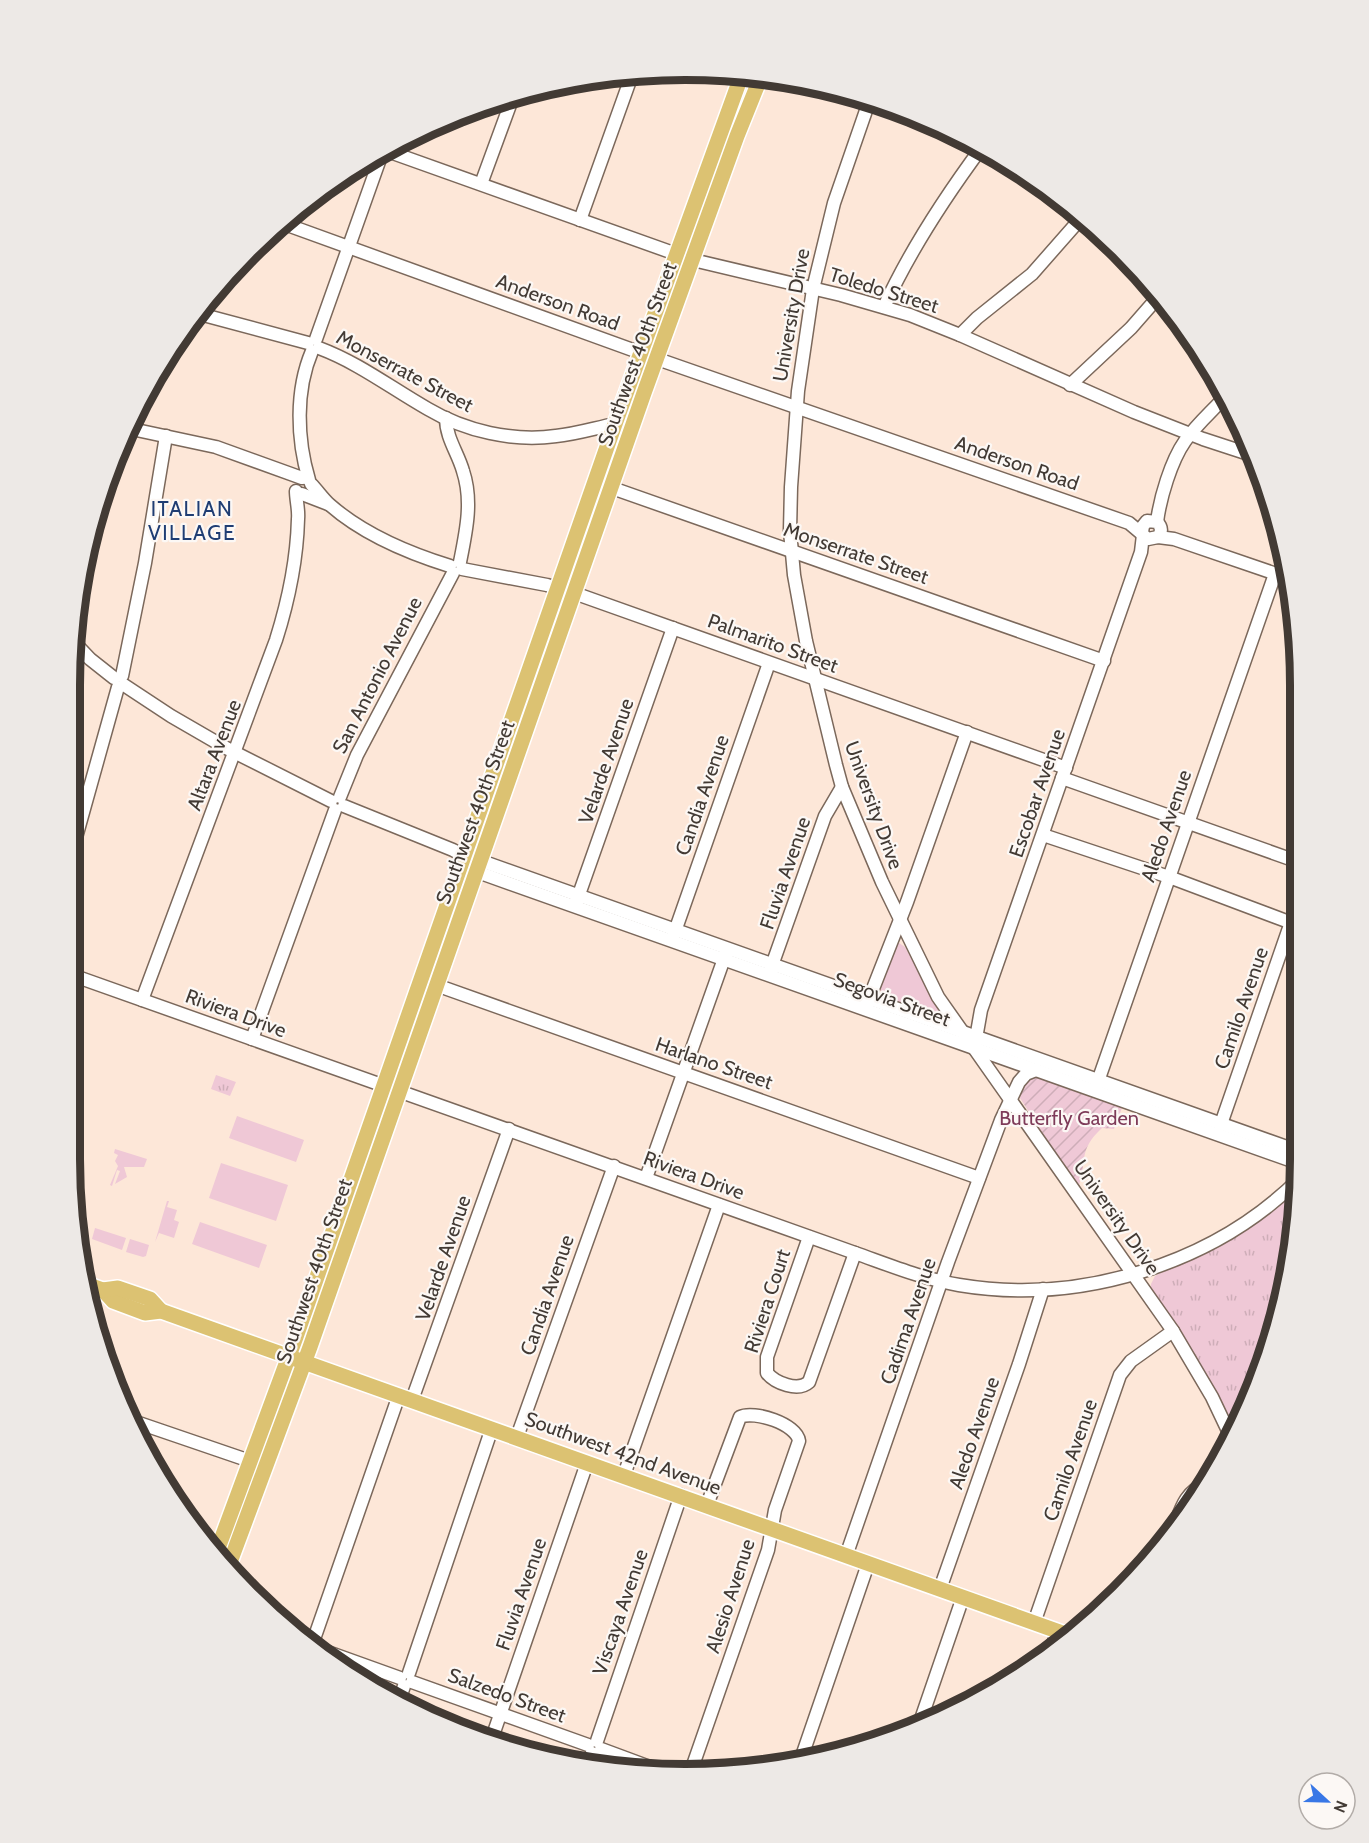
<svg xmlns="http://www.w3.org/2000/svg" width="1369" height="1843" font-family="Cabin,sans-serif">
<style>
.grass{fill:#efc8d6}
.park{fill:url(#park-tufts)}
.garden{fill:url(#garden-furrows)}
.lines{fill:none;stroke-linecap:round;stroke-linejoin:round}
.minor-casing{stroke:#7b685b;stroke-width:15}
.major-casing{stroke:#fff;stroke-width:18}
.minor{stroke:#fff;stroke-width:12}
.major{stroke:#dcc272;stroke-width:15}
.labels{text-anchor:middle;stroke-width:4.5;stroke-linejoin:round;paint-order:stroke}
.street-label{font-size:20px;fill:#423a34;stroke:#fcf8f5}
.park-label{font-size:20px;fill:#7e3b59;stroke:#fcf8f5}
.neighbourhood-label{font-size:21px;letter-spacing:1.5px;fill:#1f3d73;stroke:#fcf8f5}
.rim{fill:none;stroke:#423a34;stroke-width:8}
</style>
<defs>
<pattern id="park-tufts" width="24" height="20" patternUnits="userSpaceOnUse" patternTransform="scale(1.5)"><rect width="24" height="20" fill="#efc8d6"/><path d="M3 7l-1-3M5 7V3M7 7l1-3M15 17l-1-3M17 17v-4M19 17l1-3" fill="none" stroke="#ceadb8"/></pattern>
<pattern id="garden-furrows" width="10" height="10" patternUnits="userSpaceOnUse" patternTransform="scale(1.5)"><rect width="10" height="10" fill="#efc8d6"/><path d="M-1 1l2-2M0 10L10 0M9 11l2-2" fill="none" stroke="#ceadb8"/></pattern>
</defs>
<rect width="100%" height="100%" fill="#fde7d8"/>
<g class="grass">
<path d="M 899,943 L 905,947 L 941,1011 L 940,1015 L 936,1017 L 883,998 C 875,984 890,960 896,945 Z"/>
<polygon points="237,1116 304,1140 296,1162 229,1138"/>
<polygon points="115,1149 147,1159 144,1167 124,1167 127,1177 115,1184 120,1171 117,1170 112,1186 110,1185 118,1166 115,1161 118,1155 114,1153"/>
<polygon points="221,1163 288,1185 276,1221 209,1198"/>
<polygon points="167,1201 169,1201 167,1207 177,1210 174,1220 179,1222 174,1238 159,1233 155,1242"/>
<polygon points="200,1222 267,1245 259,1268 192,1244"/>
<polygon points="95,1228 126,1238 122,1250 92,1239"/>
<polygon points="130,1239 149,1245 146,1256 143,1257 126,1252"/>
</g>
<g class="park">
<polygon points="216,1075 236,1082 230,1096 211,1089"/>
<polygon points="1299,1188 1299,1199 1267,1356 1234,1431 1187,1346 1151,1289 1151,1284 1155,1276 1178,1264"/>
</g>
<path class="garden" d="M 1037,1075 L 1123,1105 L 1114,1129 L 1102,1128 C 1077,1151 1088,1161 1078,1188 L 1018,1095 L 1025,1081 Z"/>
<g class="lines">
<defs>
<g id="minor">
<polyline points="870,99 834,203 813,289 798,391 791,487 790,531 794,575 806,641 836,765 842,787 882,882 938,997 1173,1331 1212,1397 1231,1437"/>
<polyline points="390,152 693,260 841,295 910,315 960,335 1134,412 1203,439 1255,456"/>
<polyline points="481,184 514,94"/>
<polyline points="580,220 633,72"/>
<path d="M 282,223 L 666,362 L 1129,523 L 1148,539 L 1158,537 C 1162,532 1162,527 1157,522 L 1147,521 L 1143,526 L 1142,532"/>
<path d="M 884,307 C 910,250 945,197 982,147"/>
<polyline points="196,313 308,343"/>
<polyline points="960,335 977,318 1032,274 1083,216"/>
<polyline points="316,339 381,156"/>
<path d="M 319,348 C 359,363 391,388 428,409 C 465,431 513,442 556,436 C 576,434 595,428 615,424"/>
<polyline points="1070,385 1131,328 1159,296"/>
<path d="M 446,418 C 446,438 458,453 463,471 C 473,501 466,532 460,562"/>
<polyline points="127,428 216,447 302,478"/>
<path d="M 309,480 C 297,440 295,391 312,351"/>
<polyline points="595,482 1104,661"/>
<path d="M 311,484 C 318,491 323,499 330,505 C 363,534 408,553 450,566"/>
<polyline points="302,494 328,504"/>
<path d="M 1157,522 C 1160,498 1171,461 1185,441 C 1196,425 1211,412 1224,398"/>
<polyline points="1158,537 1174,539 1288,578"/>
<polyline points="462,569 547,585 574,593 1066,768"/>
<polyline points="71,639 90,659 114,678"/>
<polyline points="122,676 145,563 166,436"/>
<polyline points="124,685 171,716 228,749 331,801"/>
<polyline points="1062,778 1296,861"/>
<polyline points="340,797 357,755 453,573"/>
<polyline points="344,806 453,850 478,864 487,863 1298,1151"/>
<polyline points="1043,835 1169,877 1297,925"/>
<polyline points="70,859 118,687"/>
<polyline points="478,864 483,874 486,875 1298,1163"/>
<polyline points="576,903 673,628"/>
<polyline points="673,937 769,663"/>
<polyline points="770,971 825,816 842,787"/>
<path d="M 69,974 L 855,1253 C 889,1265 923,1279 959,1285 C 1079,1305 1212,1265 1299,1179"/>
<polyline points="436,985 979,1178"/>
<path d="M 142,1000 L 276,640 C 288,602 297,559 298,519 C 299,510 296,500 296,491"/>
<polyline points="867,1004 907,902 967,732"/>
<polyline points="252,1039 335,810"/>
<polyline points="975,1044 981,1010 1141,552 1143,535"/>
<polyline points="1096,1087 1275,574"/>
<polyline points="1221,1124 1297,905"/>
<polyline points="646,1178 726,953"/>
<path d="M 809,1237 L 767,1357 L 767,1373 C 775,1383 798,1392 809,1382 L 855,1253"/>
<polyline points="412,1400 509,1129"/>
<polyline points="130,1420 250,1461"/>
<polyline points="517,1437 614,1166"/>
<polyline points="624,1475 719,1205"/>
<path d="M 1174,1527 C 1181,1509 1185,1492 1205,1484"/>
<polyline points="846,1556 948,1262 1001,1120 1019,1082 1026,1074 1036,1070"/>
<polyline points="940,1589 1019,1364 1043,1289"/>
<polyline points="1034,1623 1120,1375 1131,1361 1173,1331"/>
<polyline points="314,1639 399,1395"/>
<polyline points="322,1650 400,1678"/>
<polyline points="1050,1652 1058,1631"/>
<polyline points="409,1673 492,1428"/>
<polyline points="412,1682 588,1745"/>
<polyline points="399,1701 404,1686"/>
<polyline points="918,1728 963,1597"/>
<polyline points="492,1738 587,1463"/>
<polyline points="597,1741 681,1495"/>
<polyline points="601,1749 663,1772"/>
<polyline points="801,1759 868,1564"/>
<polyline points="588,1765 592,1753"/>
<path d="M 691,1771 L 768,1550 L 775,1510 L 799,1441 C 797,1424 754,1410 740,1417 L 707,1505"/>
</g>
<g id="major">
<polyline points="86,1284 103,1290 113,1301 145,1313 161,1311 1071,1636"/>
<polyline points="103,1290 118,1288 150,1299 161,1311"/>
<polyline points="217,1551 296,1337 615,424 742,74"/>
<polyline points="229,1565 310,1347 644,393 737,136 762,74"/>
</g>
</defs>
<use href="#minor" class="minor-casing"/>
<use href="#major" class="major-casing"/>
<use href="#minor" class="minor"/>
<use href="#major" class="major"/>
</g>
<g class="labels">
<g class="street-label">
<text transform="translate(884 290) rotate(17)" y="7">Toledo Street</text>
<text transform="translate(558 302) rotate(20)" y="7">Anderson Road</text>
<text transform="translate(791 315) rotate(-80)" y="7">University Drive</text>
<text transform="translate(637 354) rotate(-70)" y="7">Southwest 40th Street</text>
<text transform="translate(405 371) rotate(28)" y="7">Monserrate Street</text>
<text transform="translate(1017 463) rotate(19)" y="7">Anderson Road</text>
<text transform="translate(856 553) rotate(19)" y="7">Monserrate Street</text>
<text transform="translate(773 643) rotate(20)" y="7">Palmarito Street</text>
<text transform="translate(377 675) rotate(-63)" y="7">San Antonio Avenue</text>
<text transform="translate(214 755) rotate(-69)" y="7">Altara Avenue</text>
<text transform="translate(606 761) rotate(-71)" y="7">Velarde Avenue</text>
<text transform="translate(1037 793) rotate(-71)" y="7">Escobar Avenue</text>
<text transform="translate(702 795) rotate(-71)" y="7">Candia Avenue</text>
<text transform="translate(874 805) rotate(70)" y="7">University Drive</text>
<text transform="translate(475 812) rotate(-70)" y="7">Southwest 40th Street</text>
<text transform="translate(1166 826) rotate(-71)" y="7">Aledo Avenue</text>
<text transform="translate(785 873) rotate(-71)" y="7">Fluvia Avenue</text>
<text transform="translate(892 999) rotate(20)" y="7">Segovia Street</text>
<text transform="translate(1241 1008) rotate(-71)" y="7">Camilo Avenue</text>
<text transform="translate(236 1013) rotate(20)" y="7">Riviera Drive</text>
<text transform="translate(714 1063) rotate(19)" y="7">Harlano Street</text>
<text transform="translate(694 1175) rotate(20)" y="7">Riviera Drive</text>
<text transform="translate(1117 1217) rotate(55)" y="7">University Drive</text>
<text transform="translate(443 1258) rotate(-71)" y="7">Velarde Avenue</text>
<text transform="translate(314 1271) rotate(-71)" y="7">Southwest 40th Street</text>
<text transform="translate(547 1295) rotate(-71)" y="7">Candia Avenue</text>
<text transform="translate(767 1301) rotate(-72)" y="7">Riviera Court</text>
<text transform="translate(908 1321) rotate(-71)" y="7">Cadima Avenue</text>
<text transform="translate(974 1433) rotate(-71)" y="7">Aledo Avenue</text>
<text transform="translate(623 1453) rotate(20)" y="7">Southwest 42nd Avenue</text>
<text transform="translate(1070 1460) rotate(-71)" y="7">Camilo Avenue</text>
<text transform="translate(521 1594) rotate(-71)" y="7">Fluvia Avenue</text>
<text transform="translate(730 1596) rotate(-72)" y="7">Alesio Avenue</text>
<text transform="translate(620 1612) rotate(-71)" y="7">Viscaya Avenue</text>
<text transform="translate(507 1695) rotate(20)" y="7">Salzedo Street</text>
</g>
<g class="park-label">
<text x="1069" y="1125">Butterfly Garden</text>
</g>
<g class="neighbourhood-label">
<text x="192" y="516">ITALIAN<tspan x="192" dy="24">VILLAGE</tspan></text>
</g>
</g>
<path d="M0 0H1369V1843H0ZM685 80H685A605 605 0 0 1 1290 685V1159A605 605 0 0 1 685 1764H685A605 605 0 0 1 80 1159V685A605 605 0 0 1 685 80Z" fill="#ede9e6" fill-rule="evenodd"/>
<path class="rim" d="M685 80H685A605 605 0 0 1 1290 685V1159A605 605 0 0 1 685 1764H685A605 605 0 0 1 80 1159V685A605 605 0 0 1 685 80Z"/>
<g transform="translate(1327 1801) rotate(112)"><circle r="28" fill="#fcf8f5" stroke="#b2aca8" stroke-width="1.5"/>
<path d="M0-4.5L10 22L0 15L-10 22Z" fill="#3877e6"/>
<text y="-9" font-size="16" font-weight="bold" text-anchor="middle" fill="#423a34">N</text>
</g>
</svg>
